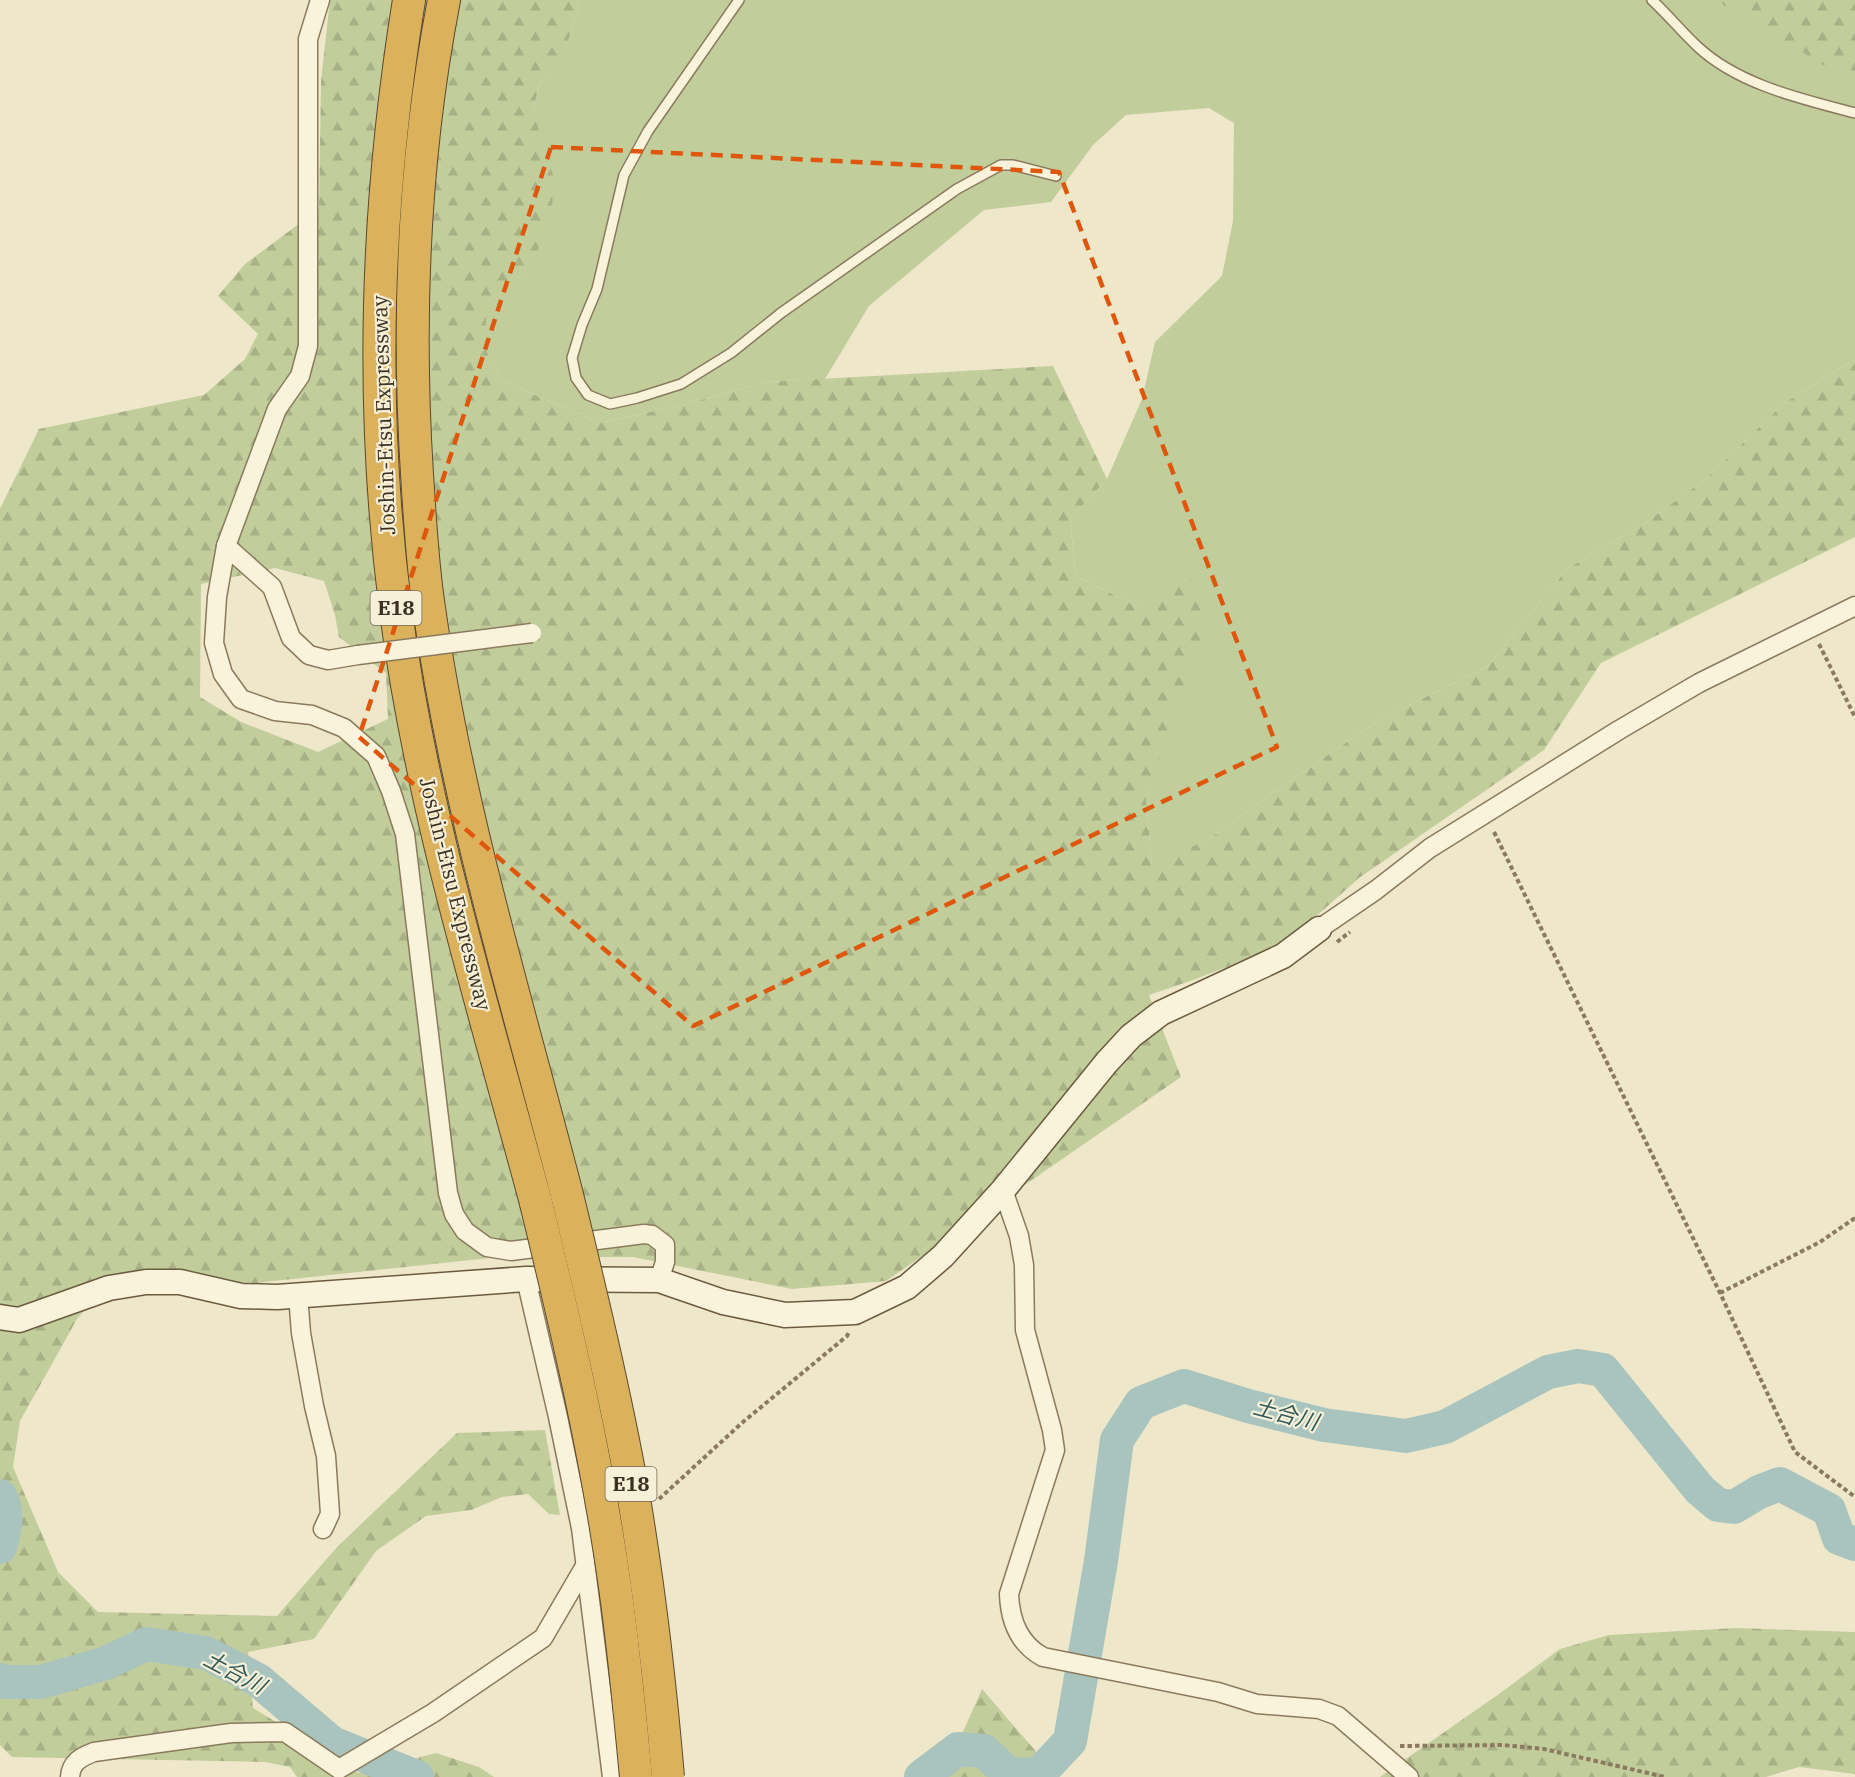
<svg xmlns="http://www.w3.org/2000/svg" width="1855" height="1777" font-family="'IBM Plex Serif','Noto Sans JP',serif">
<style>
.grass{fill:#c2cd9c}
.forest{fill:url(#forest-firs);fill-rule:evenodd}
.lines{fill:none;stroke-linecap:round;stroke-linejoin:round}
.river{stroke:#a9c3be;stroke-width:34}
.lane-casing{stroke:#8b7a5d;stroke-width:12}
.street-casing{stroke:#8b7a5d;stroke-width:21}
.secondary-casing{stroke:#6d5b40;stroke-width:27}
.highway-casing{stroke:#594831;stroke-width:34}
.path{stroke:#8b7a5d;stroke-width:4;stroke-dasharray:4.5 3;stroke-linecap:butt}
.lane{stroke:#f9f3dc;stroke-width:9}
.street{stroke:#f9f3dc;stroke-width:18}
.secondary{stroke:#f9f3dc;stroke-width:24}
.highway{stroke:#dbb15c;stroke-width:32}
.street-bridge-casing{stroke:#8b7a5d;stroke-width:21;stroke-linecap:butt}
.highway-bridge-casing{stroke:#594831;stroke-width:34;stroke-linecap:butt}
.street-bridge{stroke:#f9f3dc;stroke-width:18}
.highway-bridge{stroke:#dbb15c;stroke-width:32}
.marked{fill:none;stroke:#df570d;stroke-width:4.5;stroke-dasharray:12 8;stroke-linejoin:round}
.labels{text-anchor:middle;stroke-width:4.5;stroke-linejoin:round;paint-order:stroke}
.shield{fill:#f6f0d8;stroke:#736a58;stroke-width:1.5}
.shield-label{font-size:20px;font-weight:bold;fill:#3b3021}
.street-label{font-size:21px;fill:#3b3021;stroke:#f6f0d8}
.water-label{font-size:22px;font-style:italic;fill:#30595b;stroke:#f6f0d8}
</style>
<defs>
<pattern id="forest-firs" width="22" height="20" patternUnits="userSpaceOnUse" patternTransform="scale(1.5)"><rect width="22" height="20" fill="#c2cd9c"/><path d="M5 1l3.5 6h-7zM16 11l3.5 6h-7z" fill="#a8b086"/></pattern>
</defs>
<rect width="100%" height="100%" fill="#eee7c9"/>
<polygon class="grass" points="578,0 1855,0 1855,359 1783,404 1706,479 1642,525 1568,568 1487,667 1381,719 1275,791 1210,838 1152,867 1146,797 1172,718 1140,608 1076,576 1070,519 1107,479 1142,399 1155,342 1222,276 1233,221 1234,123 1209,108 1126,115 1093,145 1051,202 984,210 869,306 825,379 766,382 686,404 600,423 502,381 486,350 486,303 525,271 538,132 533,111 539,85 563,54 577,15"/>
<g class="forest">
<path d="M 330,0 L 578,0 L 577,15 L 563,55 L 539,85 L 533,111 L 553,175 L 552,226 L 525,271 L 486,303 L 486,350 L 502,381 L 600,423 L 686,404 L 766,382 L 1053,366 L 1107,479 L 1070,519 L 1076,576 L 1140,608 L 1188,570 L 1206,621 L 1146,797 L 1152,866 L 1210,838 L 1275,791 L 1381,719 L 1487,667 L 1568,568 L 1642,525 L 1706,479 L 1783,404 L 1855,359 L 1855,537 L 1601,663 L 1544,750 L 1359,878 L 1284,945 L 1193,980 L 1149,995 L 1181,1077 L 886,1281 L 792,1289 L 633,1257 L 499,1257 L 255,1283 L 114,1276 L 77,1319 L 20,1421 L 13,1467 L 58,1572 L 98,1612 L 277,1616 L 338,1546 L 457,1433 L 545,1430 L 560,1515 L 549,1514 L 528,1494 L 502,1497 L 471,1510 L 426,1516 L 376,1551 L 314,1639 L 248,1652 L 253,1708 L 358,1773 L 436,1753 L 479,1767 L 494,1777 L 297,1777 L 290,1767 L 265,1762 L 12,1757 L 0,1745 L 0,509 L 39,429 L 204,395 L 245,359 L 258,334 L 218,296 L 245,264 L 319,209 L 321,81 ZM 275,568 L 324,581 L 335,615 L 339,637 L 386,673 L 388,719 L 318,752 L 241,722 L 200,697 L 201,584 Z"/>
<polygon points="1715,0 1855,0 1855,84"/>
<polygon points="1736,1628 1855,1632 1855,1774 1799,1767 1766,1777 1380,1777 1499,1694 1560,1649 1609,1635"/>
<polygon points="982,1689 1058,1777 943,1777"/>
</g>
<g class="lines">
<g class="river">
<path d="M 0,1496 C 9,1513 5,1529 0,1547"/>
<polyline points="0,1680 5,1682 41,1682 106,1663 146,1644 206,1653 258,1680 332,1743 417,1777"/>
<polyline points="921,1777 958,1749 984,1751 1009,1774 1038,1775 1070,1741 1101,1561 1117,1440 1141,1403 1184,1386 1248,1406 1324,1425 1406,1436 1445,1427 1548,1372 1578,1366 1603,1370 1700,1490 1718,1505 1734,1507 1759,1492 1780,1484 1829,1510 1839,1538 1855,1544"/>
</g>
<defs>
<g id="lane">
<polyline points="739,0 648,131 624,175 597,289 582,325 572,358 576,378 588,395 610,404 637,398 681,384 731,353 781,313 957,189 1001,165 1013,165 1056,176"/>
<path d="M 1652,0 C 1668,15 1682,32 1698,47 C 1739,85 1802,99 1855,113"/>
</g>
<g id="street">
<polyline points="320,0 308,39 308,346 300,376 277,409 226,546 217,597 214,643 223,674 241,699 275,711 312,715 344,728 376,756 391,791 405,834 448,1193 454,1214 465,1231 487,1247 511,1251 644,1234 652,1235 665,1245 665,1262 659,1280"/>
<polyline points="226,546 272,587 291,638 309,655 328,660 358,655"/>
<polyline points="1319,929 1376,890 1430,848 1619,730 1699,683 1855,606"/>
<path d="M 1003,1190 L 1019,1236 L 1024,1265 L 1025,1330 L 1052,1430 L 1055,1450 L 1009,1594 C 1010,1621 1019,1644 1043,1657 L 1218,1692 L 1257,1704 L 1319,1709 L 1338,1716 L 1409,1777"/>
<polyline points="526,1279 558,1417 581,1528 612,1777"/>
<polyline points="298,1295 301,1333 314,1406 326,1456 330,1514 323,1529"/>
<path d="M 70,1777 C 71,1762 81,1757 94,1752 L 231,1733 L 285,1732 L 339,1769 L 433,1713 L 543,1638 L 585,1566"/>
</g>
<polyline id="secondary" points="0,1317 19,1320 109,1288 146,1282 180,1282 241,1296 277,1297 526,1279 659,1280 723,1302 785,1315 855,1312 907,1287 943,1256 1003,1190 1107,1062 1131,1036 1161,1013 1283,956 1319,929"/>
<g id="highway">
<path d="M 409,0 C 376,205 369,405 396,612 C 422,812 484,1008 536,1203"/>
<path d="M 444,0 C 414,155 407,316 417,474 C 420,519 422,563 429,608 C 457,807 517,1001 567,1195"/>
</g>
</defs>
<use href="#lane" class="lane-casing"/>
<use href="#street" class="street-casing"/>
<use href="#secondary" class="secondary-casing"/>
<use href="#highway" class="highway-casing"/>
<g class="path">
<polyline points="1819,644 1855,717"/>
<polyline points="1494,832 1720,1293 1795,1452 1855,1497"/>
<polyline points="1337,942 1350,932"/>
<polyline points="1720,1293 1820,1242 1855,1218"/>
<polyline points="659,1499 743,1422 847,1336 849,1332"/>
<polyline points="1400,1746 1503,1745 1544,1749 1665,1777"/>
</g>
<use href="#lane" class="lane"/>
<use href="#street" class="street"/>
<use href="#secondary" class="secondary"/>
<use href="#highway" class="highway"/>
<defs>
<polyline id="street-bridge" points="358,655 532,633"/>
<g id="highway-bridge">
<path d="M 567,1195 C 591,1294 615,1393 633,1493 C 649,1587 660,1682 668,1777"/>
<path d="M 536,1203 C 567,1330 597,1457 615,1587 C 624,1650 630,1713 636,1777"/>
</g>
</defs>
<use href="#street-bridge" class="street-bridge-casing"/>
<use href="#highway-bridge" class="highway-bridge-casing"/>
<use href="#street-bridge" class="street-bridge"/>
<use href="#highway-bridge" class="highway-bridge"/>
</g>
<path class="marked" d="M 551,147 L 1059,172 L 1277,747 L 693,1026 L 359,737 Z"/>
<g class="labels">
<g class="shield">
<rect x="370.5" y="591" width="51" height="34" rx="4.5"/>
<rect x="605.5" y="1467" width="51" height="34" rx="4.5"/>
</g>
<g class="shield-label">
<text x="396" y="615">E18</text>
<text x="631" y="1491">E18</text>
</g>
<g class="street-label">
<text transform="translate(384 415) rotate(-92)" y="7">Joshin-Etsu Expressway</text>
<text transform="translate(455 894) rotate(76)" y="7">Joshin-Etsu Expressway</text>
</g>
<g class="water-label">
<text transform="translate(1286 1414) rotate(15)" y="8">土合川</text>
<text transform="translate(235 1672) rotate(28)" y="8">土合川</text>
</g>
</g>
</svg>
